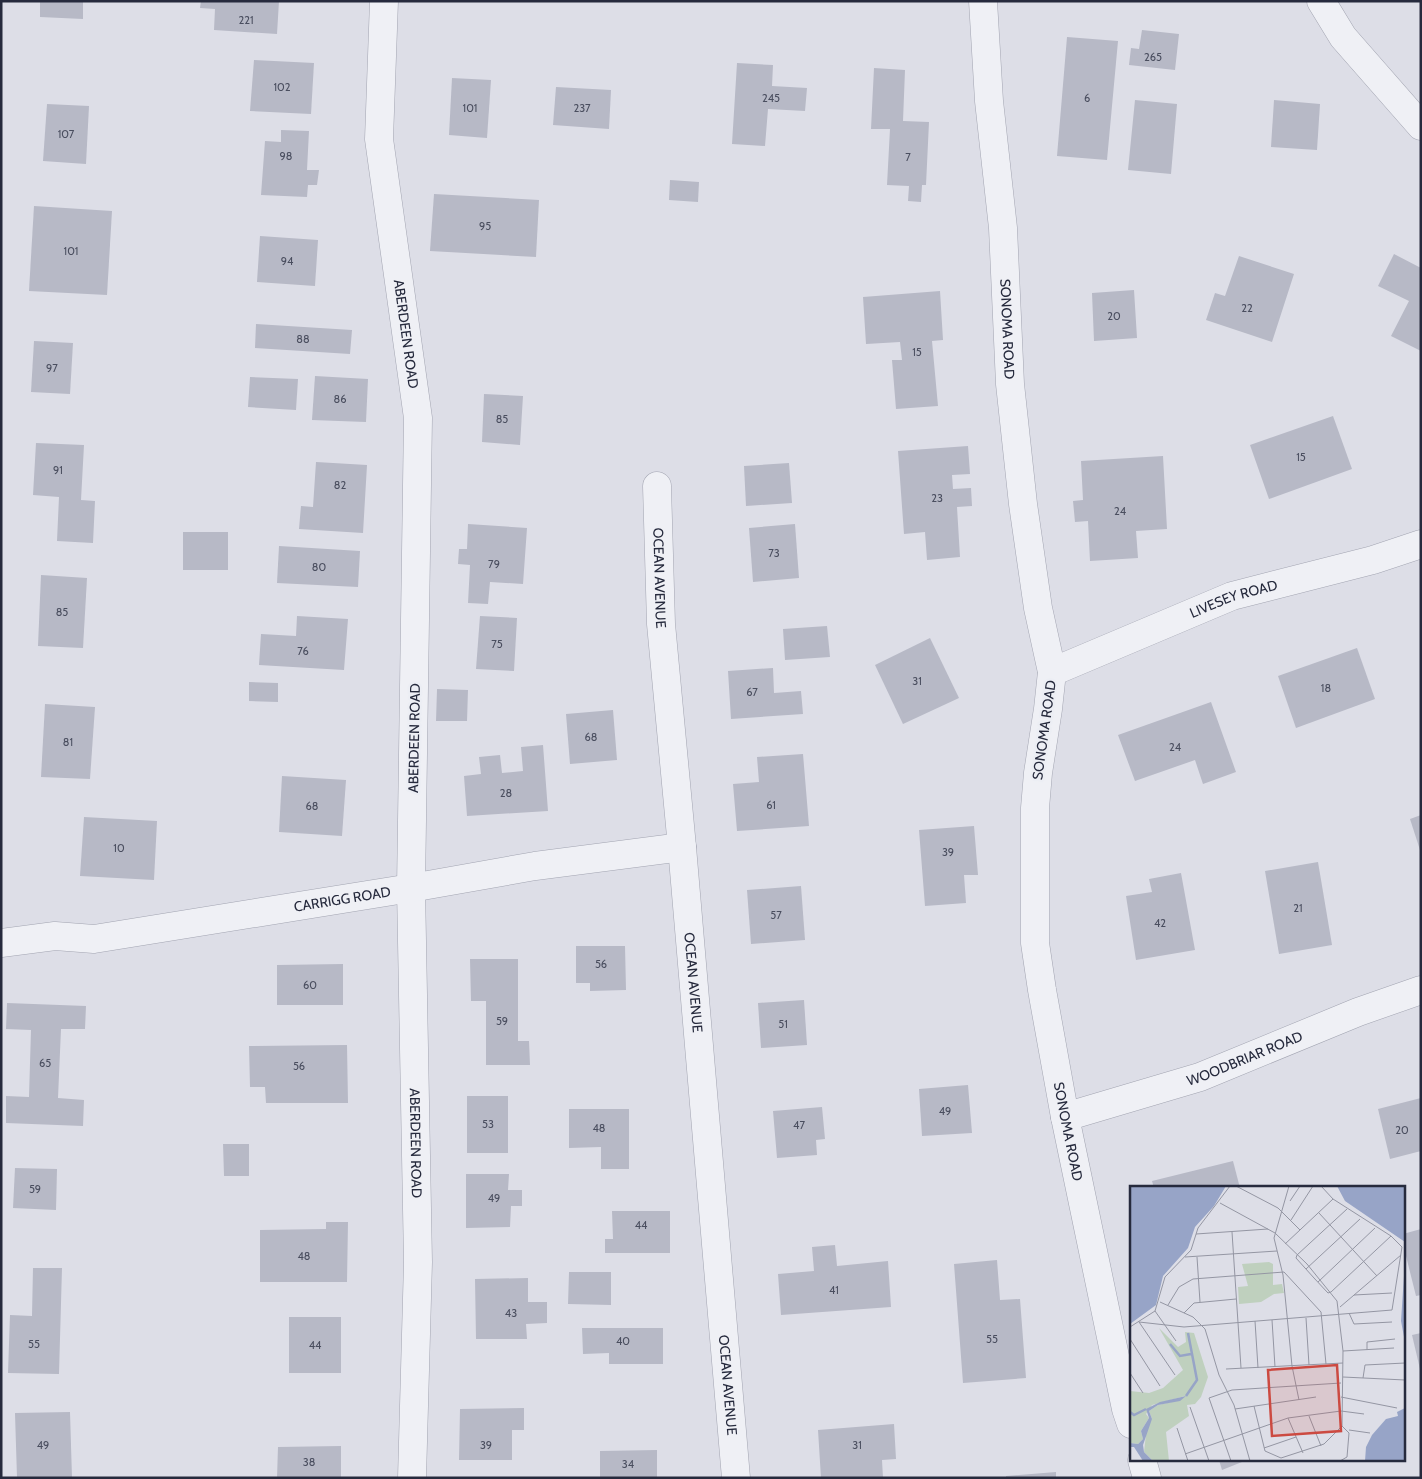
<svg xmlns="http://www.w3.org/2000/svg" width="1422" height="1479" font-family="Cabin,sans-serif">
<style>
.building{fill:#b7b9c6}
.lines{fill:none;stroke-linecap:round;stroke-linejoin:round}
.minor-casing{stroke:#a2a4b1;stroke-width:29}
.minor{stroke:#eff0f5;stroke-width:28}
.labels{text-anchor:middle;stroke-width:5;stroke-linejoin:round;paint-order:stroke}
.number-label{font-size:11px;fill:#4a4e5f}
.street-label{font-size:14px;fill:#262a3d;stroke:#eceef4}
.inset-river{fill:none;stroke:#97a4c7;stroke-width:2.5}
.inset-road{fill:none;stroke:#9496a3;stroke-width:1}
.view{fill:#cc4a41;fill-opacity:0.15;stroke:#cc4a41;stroke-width:2.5}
.inset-edge{fill:none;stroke:#262a3d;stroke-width:2.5}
</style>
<rect width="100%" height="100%" fill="#dddee7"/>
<g class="building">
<polygon points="40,1 83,1 83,19 40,17"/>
<polygon points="201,1 279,1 277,34 214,30 215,9 200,8"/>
<polygon points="1142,30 1179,34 1175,70 1129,65 1131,48 1139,49"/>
<polygon points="1067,37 1118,41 1107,160 1057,156"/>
<polygon points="254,60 314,63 311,114 250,111"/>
<polygon points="737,63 773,65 772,86 807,88 805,111 768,109 765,146 732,144"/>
<polygon points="874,68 905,70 903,121 929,122 926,185 922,185 921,202 908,201 909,186 887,185 890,129 871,129"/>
<polygon points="452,78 491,80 487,138 449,135"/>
<polygon points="556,87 611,90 609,129 553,125"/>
<polygon points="1135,100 1177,104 1171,174 1128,170"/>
<polygon points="1274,100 1320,104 1317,150 1271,147"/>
<polygon points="47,104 89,106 86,164 43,161"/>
<polygon points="281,130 309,131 307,170 319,170 317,185 308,185 307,197 261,195 265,141 281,142"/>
<polygon points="670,180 699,182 698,202 669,200"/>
<polygon points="434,194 539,200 536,257 430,251"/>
<polygon points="34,206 112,211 107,295 29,291"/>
<polygon points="260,236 318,240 315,286 257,282"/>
<polygon points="1394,254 1421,268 1421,351 1391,336 1409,301 1378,286"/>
<polygon points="1239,256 1294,274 1272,342 1206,320 1215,293 1225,296"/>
<polygon points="1134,290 1137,338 1094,341 1092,293"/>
<polygon points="940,291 943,340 932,341 938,406 896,409 892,360 902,360 900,342 866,344 863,297"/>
<polygon points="256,324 352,330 350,354 255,348"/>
<polygon points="34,341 73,343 70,394 31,392"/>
<polygon points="315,376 368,379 366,422 312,420"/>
<polygon points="250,377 298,379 296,410 248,407"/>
<polygon points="484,394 523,396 520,445 482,442"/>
<polygon points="1333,416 1352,469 1269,499 1250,445"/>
<polygon points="36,443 84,445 81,500 95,501 93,543 57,541 59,497 33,495"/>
<polygon points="968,446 970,474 952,475 953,489 971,488 972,506 957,507 960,557 927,560 925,532 904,534 898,451"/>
<polygon points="1163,456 1167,529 1136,531 1138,558 1090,561 1088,521 1075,522 1073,501 1083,500 1081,461"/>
<polygon points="316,462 367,465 363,533 299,529 301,506 313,507"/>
<polygon points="789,463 792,503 746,506 744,466"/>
<polygon points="468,524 527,528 523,584 490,582 488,604 468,603 470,565 458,564 459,549 467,549"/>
<polygon points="795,524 799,578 753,582 749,528"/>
<rect x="183" y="532" width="45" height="38"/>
<polygon points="279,546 360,551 358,587 277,583"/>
<polygon points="41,575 87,578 83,648 38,646"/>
<polygon points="297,616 348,619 344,670 259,665 261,634 296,636"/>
<polygon points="480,616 517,618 514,671 476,669"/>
<polygon points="827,626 830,657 785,660 783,629"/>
<polygon points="930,638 959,698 903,724 875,665"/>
<polygon points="1357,648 1375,699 1296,728 1278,676"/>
<polygon points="773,668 774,693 801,691 803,714 731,719 728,671"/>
<polygon points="249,682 278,683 278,702 249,701"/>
<polygon points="437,689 468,690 467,721 436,721"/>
<polygon points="1211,702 1236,772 1203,784 1195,760 1135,781 1118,735"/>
<polygon points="45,704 95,707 90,779 41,777"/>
<polygon points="613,710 617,760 570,764 566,714"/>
<polygon points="543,745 548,811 467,816 464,776 481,774 479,757 500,755 502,773 523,771 521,747"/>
<polygon points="803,754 809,826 737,831 733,784 759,782 757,757"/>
<polygon points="282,776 346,780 342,836 279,832"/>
<polygon points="1421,815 1421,850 1420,850 1410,819"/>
<polygon points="84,817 157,821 154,880 80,876"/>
<polygon points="974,826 978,875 964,875 966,903 925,906 919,830"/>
<polygon points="1318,862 1332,945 1279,954 1265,871"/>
<polygon points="1181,873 1195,950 1136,960 1126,896 1152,892 1149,879"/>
<polygon points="801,886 805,940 751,944 747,890"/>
<polygon points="576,946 625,946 626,990 590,991 590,983 576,983"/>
<polygon points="470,959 518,959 518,1041 529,1041 530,1065 486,1065 486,1001 471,1001"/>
<polygon points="343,964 343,1005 277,1005 277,965"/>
<polygon points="804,1000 807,1045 761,1048 758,1003"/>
<polygon points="7,1003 86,1006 85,1029 61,1029 58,1098 84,1100 83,1126 6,1123 6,1096 29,1097 31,1030 6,1029"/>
<polygon points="347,1045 348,1103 266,1103 265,1087 250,1087 249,1046"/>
<polygon points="968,1085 972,1133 922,1136 919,1089"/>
<rect x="467" y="1096" width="41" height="57"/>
<polygon points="1421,1098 1421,1151 1390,1159 1378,1109"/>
<polygon points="822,1107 825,1139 816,1140 817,1155 777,1158 773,1111"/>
<polygon points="569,1109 629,1109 629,1169 601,1169 601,1147 569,1148"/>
<polygon points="223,1144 249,1144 249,1176 224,1176"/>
<polygon points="1233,1161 1240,1188 1154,1188 1152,1181"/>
<polygon points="15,1168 57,1169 56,1210 13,1208"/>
<polygon points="466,1174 509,1174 508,1190 522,1190 522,1206 511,1206 510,1227 466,1228"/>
<polygon points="612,1211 670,1211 670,1253 605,1253 605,1239 613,1239"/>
<polygon points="326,1222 348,1222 347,1282 260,1282 260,1230 326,1229"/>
<polygon points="1421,1229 1421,1295 1416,1296 1403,1244 1403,1234"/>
<polygon points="835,1245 837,1266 888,1261 891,1307 781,1315 778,1274 814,1271 812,1247"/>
<polygon points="997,1260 1000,1300 1020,1299 1026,1378 963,1383 954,1264"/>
<polygon points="33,1268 62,1268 59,1374 8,1373 10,1315 32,1316"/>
<polygon points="569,1272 611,1272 611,1305 568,1304"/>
<polygon points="528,1278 528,1302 547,1302 547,1323 526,1324 527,1339 476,1339 475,1279"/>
<rect x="289" y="1317" width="52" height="56"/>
<polygon points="582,1328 663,1328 663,1364 609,1364 609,1353 583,1354"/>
<polygon points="1421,1333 1421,1369 1420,1369 1412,1335"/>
<polygon points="524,1408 524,1430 512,1430 512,1460 459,1460 460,1409"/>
<polygon points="70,1412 72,1478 17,1478 15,1413"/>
<polygon points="894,1424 896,1459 882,1460 883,1478 821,1478 818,1430"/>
<polygon points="341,1446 341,1478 277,1478 278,1447"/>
<polygon points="657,1450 657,1478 600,1478 600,1451"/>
<polygon points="1219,1460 1247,1460 1222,1470"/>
<polygon points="1056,1472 1056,1478 1006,1478 1006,1476"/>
</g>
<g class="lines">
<defs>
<g id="minor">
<path id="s1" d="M 384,1 L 379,139 L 418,418 L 411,888 L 418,1262 L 412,1478"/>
<path id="s2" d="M 983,1 L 989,101 L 1003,228 L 1010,384 L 1023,504 L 1038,608 L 1052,672 L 1048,709 L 1038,773 L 1035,808 L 1035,943 L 1042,990 L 1065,1117 L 1126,1409 L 1131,1424"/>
<polyline points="1321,1 1343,37 1421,126"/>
<path id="s3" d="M 657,486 L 661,624 L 682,847 L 736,1478"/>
<path id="s4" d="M 1052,672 L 1232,596 L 1373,560 L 1421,544"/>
<path id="s5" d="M 1,943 L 55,936 L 94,939 L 411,888 L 535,866 L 682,847"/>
<path id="s6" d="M 1065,1117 L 1200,1077 L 1358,1012 L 1421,990"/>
<polyline points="1142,1460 1147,1478"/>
</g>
</defs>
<use href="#minor" class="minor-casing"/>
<use href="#minor" class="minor"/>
</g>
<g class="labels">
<g class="number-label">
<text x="246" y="24">221</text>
<text x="1153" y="61">265</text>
<text x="282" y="91">102</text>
<text x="771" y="102">245</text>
<text x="1087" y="102">6</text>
<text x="470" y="112">101</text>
<text x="582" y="112">237</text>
<text x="66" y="138">107</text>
<text x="286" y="160">98</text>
<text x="908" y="161">7</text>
<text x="485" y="230">95</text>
<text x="71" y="255">101</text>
<text x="287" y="265">94</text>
<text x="1247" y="312">22</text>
<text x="1114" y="320">20</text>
<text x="303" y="343">88</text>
<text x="917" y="356">15</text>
<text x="52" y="372">97</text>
<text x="340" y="403">86</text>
<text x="502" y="423">85</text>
<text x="1301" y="461">15</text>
<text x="58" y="474">91</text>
<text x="340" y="489">82</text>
<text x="937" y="502">23</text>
<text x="1120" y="515">24</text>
<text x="774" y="557">73</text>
<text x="494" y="568">79</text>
<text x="319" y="571">80</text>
<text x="62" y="616">85</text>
<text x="497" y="648">75</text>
<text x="303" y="655">76</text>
<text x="917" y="685">31</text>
<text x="1326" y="692">18</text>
<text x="752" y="696">67</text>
<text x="591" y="741">68</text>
<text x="68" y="746">81</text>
<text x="1175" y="751">24</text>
<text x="506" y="797">28</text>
<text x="771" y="809">61</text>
<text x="312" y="810">68</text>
<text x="119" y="852">10</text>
<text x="948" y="856">39</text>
<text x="1298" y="912">21</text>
<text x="776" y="919">57</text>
<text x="1160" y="927">42</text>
<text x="601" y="968">56</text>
<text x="310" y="989">60</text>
<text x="502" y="1025">59</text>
<text x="783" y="1028">51</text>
<text x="45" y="1067">65</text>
<text x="299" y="1070">56</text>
<text x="945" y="1115">49</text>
<text x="488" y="1128">53</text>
<text x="799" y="1129">47</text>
<text x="599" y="1132">48</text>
<text x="1402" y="1134">20</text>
<text x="35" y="1193">59</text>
<text x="494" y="1202">49</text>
<text x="641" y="1229">44</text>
<text x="304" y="1260">48</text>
<text x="834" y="1294">41</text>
<text x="511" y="1317">43</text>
<text x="992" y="1343">55</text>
<text x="623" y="1345">40</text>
<text x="34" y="1348">55</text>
<text x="315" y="1349">44</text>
<text x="43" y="1449">49</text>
<text x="486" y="1449">39</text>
<text x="857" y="1449">31</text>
<text x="309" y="1466">38</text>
<text x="628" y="1468">34</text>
</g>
<g class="street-label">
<text dy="5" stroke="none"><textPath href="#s2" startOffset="329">SONOMA ROAD</textPath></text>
<text dy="5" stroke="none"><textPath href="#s1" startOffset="335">ABERDEEN ROAD</textPath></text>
<text dy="5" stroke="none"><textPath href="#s3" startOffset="92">OCEAN AVENUE</textPath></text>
<text dy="5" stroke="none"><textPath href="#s4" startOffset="196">LIVESEY ROAD</textPath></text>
<text transform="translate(1044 730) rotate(-82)" y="5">SONOMA ROAD</text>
<text transform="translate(414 738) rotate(-89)" y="5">ABERDEEN ROAD</text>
<text dy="5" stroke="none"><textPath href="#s5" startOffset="345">CARRIGG ROAD</textPath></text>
<text dy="5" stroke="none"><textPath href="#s3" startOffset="498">OCEAN AVENUE</textPath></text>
<text dy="5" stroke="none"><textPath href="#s6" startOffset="189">WOODBRIAR ROAD</textPath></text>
<text dy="5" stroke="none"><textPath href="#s2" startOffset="1139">SONOMA ROAD</textPath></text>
<text dy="5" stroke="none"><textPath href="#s1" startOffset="1145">ABERDEEN ROAD</textPath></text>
<text dy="5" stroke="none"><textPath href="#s3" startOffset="902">OCEAN AVENUE</textPath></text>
</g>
</g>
<g transform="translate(1130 1186)">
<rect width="275" height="275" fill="#dddee7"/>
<path d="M 139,76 L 143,78 L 143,99 L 152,98 L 154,107 L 144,108 L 131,116 L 109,118 L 108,101 L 118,100 L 112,78 ZM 29,142 L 48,161 L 56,156 L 55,146 L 64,147 L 78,191 L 71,211 L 65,218 L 57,219 L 59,230 L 36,246 L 39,275 L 23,275 L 14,266 L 17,240 L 22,233 L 19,225 L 28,219 L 46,215 L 55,210 L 22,219 L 16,228 L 19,232 L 11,245 L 13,253 L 8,258 L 0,257 L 0,205 L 19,207 L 33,202 L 53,184 Z" fill="#bfd0be"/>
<path d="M 0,0 L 96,0 L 84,20 L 65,41 L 58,62 L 33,90 L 26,119 L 0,138 ZM 207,0 L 275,0 L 275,56 L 215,15 ZM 275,75 L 275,156 L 271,135 ZM 56,210 L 50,215 L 28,219 L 19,225 L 22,233 L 13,259 L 14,266 L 23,275 L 13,275 L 4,261 L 0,261 L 0,257 L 8,258 L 13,253 L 11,245 L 19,232 L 16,223 L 30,216 ZM 275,222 L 275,275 L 235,275 L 236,261 L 242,249 L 256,233 L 268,230 L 267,226 Z" fill="#97a4c7"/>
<path class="inset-river" d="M 40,158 L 50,170 L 61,168M 56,210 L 67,194 L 58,147M 0,226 L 4,229 L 16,223"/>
<path class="inset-road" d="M 106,0 L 148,22 L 170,44M 159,0 L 144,52 L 153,89 L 162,180 L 169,214M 160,15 L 170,0M 90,17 L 145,47 L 177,78 L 207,115 L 213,165 L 212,240 L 219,247 L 217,271 L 210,275M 189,27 L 247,90M 161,34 L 183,0M 102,46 L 111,182M 66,48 L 138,43M 155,58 L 203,13M 167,69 L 217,23M 167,69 L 166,72 L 184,92 L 198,107 L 201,106M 55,71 L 147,65M 67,71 L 70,116M 176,83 L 230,33M 188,96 L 245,42M 201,106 L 261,50M 224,109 L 262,107M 30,116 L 63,131 L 75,143 L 89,189 L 104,219 L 120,275M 38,119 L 49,101 L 63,93 L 154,86 L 191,126 L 196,178M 210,121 L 271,69M 25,125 L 46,155M 54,127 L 64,117 L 106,113M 219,127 L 224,138 L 262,136M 176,132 L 179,179M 142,134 L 145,181M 125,135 L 128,182M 9,136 L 54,141 L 262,124 L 272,61 L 261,50 L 203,13 L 191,0M 9,136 L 45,189M 0,141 L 25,125 L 35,91 L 61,64 L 68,42 L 100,0M 0,153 L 30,200M 237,164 L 237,156 L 265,153M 213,165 L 264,162M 96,183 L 213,177M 0,187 L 13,207M 213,191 L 275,194M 233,192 L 235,179 L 275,177M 211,211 L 267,222M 124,220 L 135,265 L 151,272 L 194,258 L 212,240M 60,221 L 79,275M 105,223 L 186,211M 211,225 L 234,228M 179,230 L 191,260M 158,232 L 173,267M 47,242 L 58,275M 219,244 L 240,247M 134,262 L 166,251M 55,268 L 158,232 L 211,225M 101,275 L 79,212 L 102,204 L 211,197"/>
<path class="view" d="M 207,179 L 211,245 L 142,250 L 138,184 Z"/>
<rect width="275" height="275" class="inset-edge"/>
</g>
<rect width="1422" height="1479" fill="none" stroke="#262a3d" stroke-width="5"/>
</svg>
